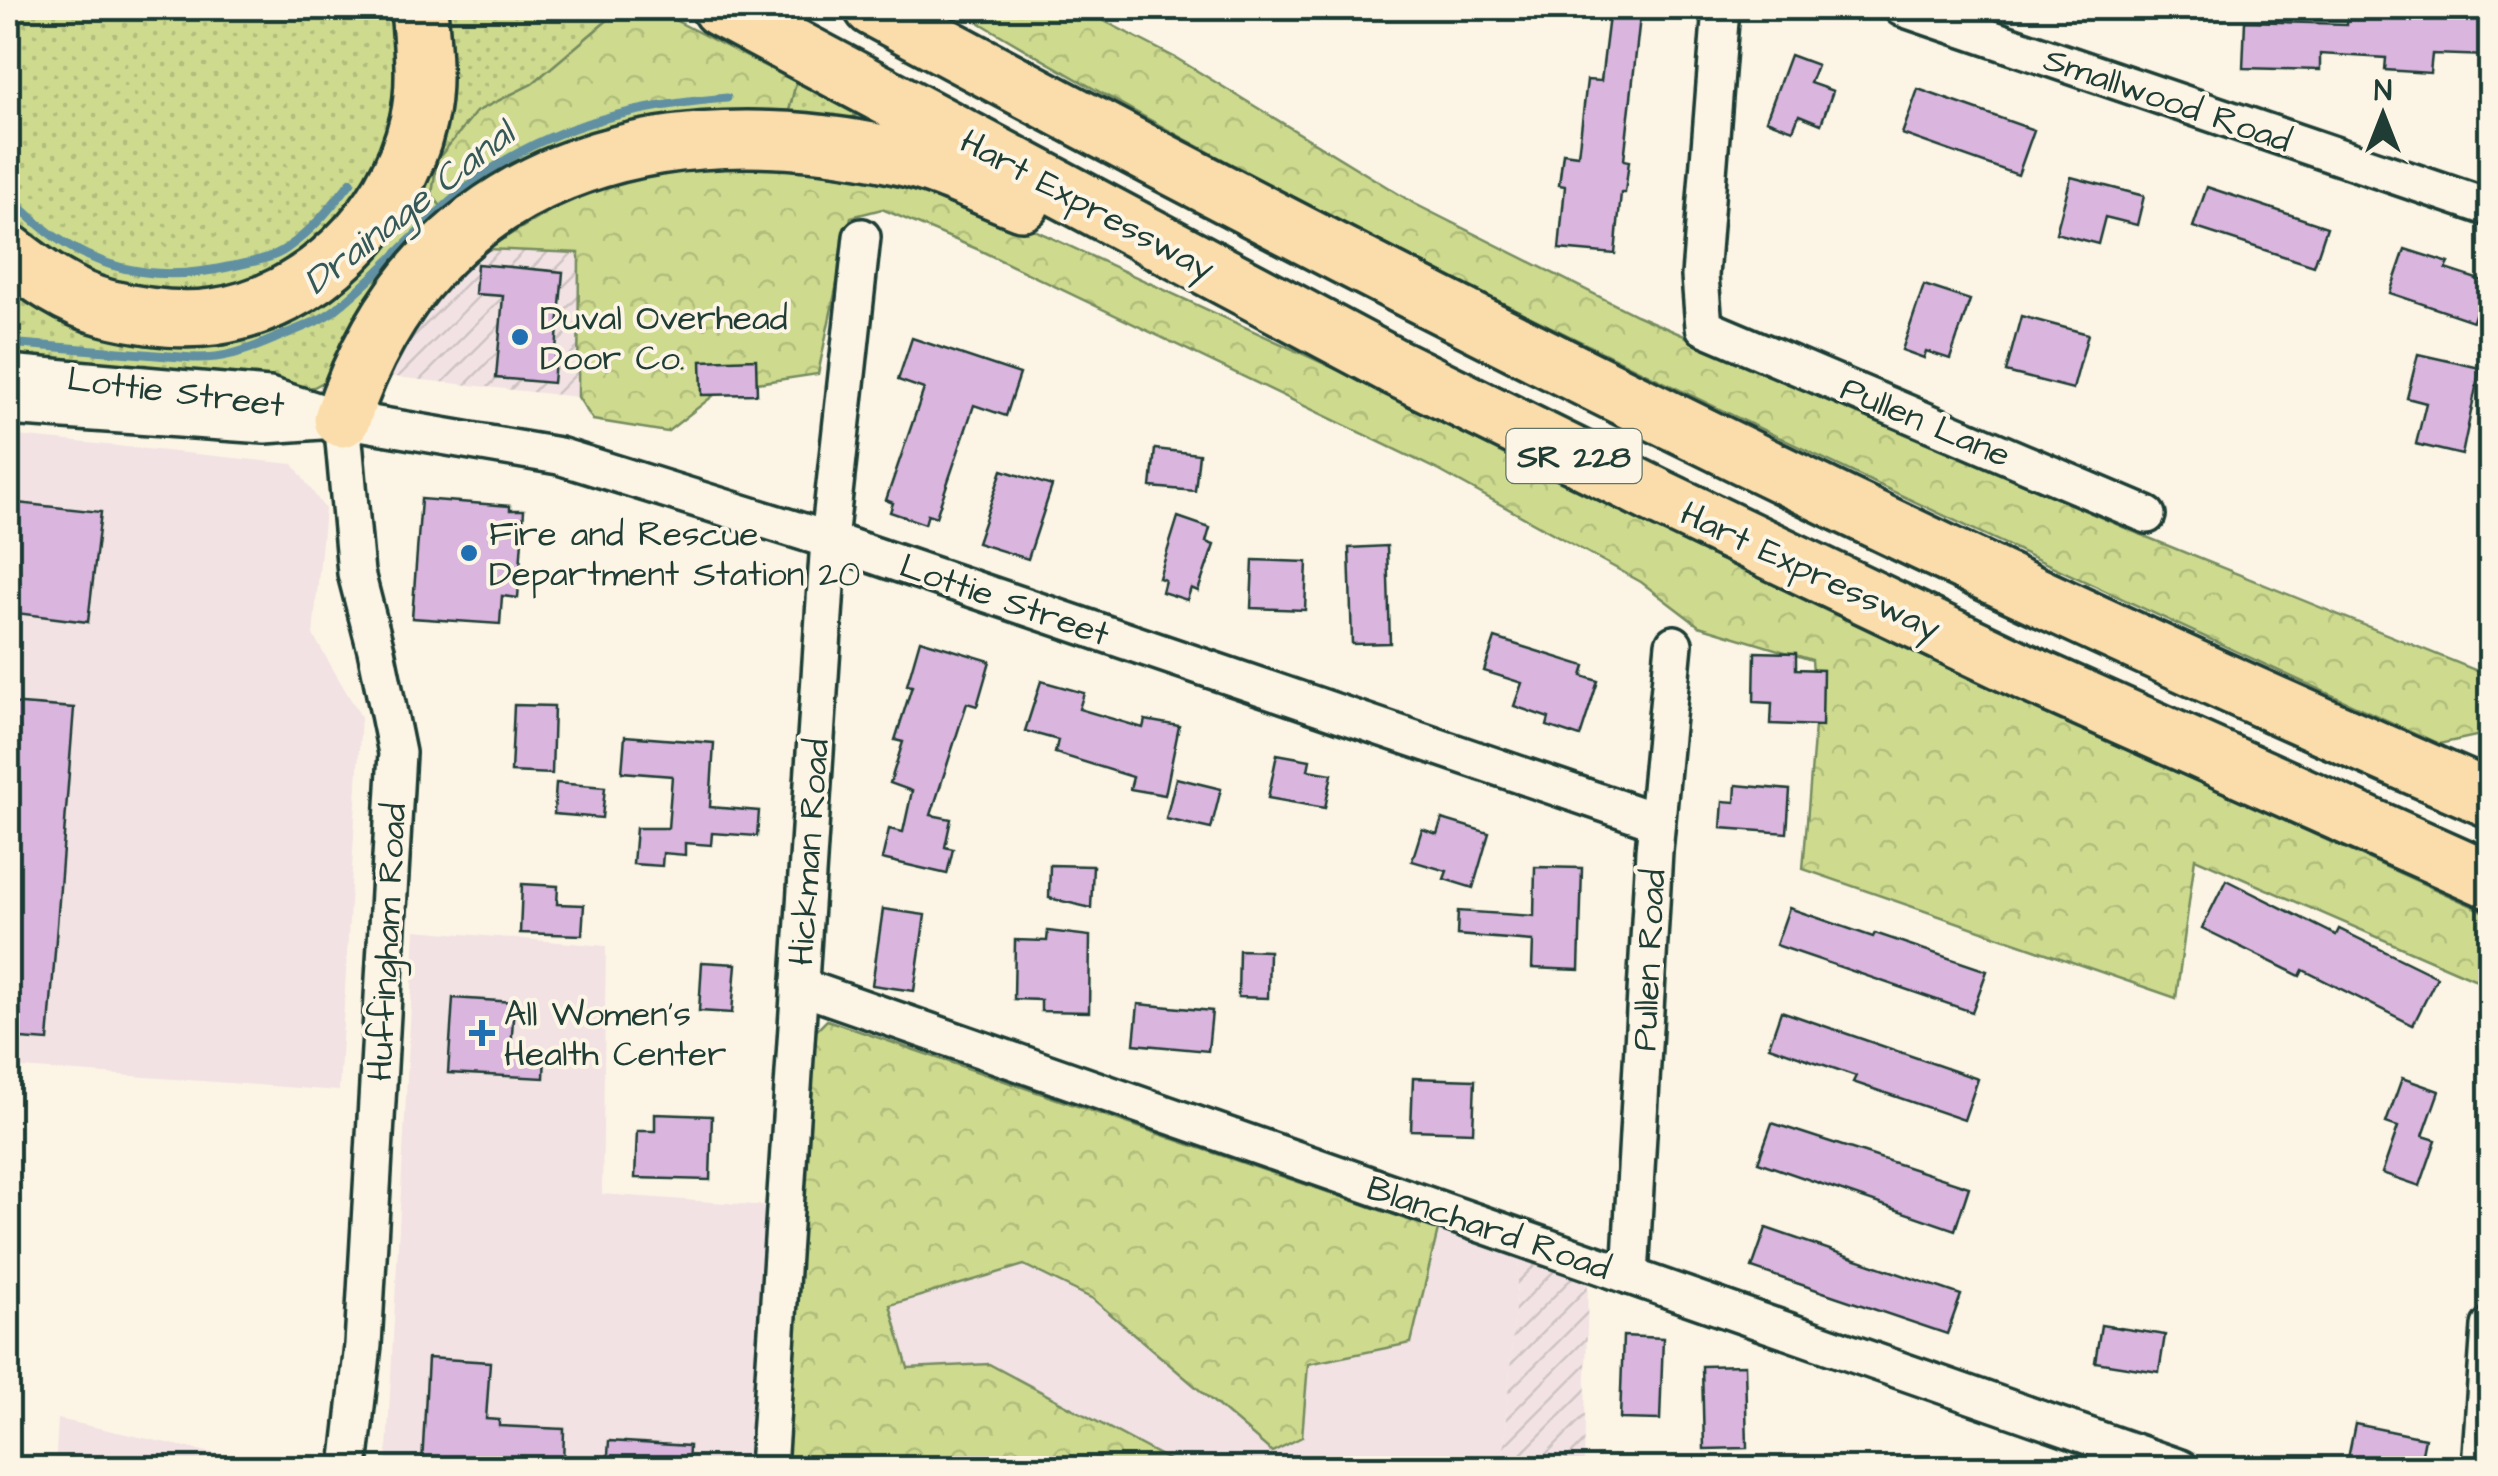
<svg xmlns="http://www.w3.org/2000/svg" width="2498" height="1476" font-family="'Architects Daughter',sans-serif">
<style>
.built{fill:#f2e2e3}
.industrial{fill:url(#industrial-furrows)}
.grass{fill:url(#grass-dots);stroke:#768c61;stroke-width:2.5}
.forest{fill:url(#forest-crowns);stroke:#768c61;stroke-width:2.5}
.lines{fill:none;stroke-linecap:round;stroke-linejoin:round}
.stream{stroke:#6090a2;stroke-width:9}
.building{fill:#dab5de;stroke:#1f3d34;stroke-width:2.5}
.minor-casing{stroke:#1f3d34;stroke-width:42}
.motorway-casing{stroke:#1f3d34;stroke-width:62}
.minor{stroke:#fcf5e5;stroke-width:35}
.motorway{stroke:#fbddab;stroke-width:55}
.poi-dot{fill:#1f6fb2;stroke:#fcf5e5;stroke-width:4}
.labels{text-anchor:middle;stroke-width:8;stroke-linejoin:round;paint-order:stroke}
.shield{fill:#fcf5e5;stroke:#617469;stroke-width:2.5}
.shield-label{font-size:32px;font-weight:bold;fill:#1f3d34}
.street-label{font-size:35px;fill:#1f3d34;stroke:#fcf5e5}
.poi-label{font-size:35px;fill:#1f3d34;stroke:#fcf5e5;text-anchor:start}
.water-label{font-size:38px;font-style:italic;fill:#355959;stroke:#fcf5e5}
</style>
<defs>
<pattern id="industrial-furrows" width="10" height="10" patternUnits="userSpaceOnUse" patternTransform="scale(2.5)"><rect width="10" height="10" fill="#f2e2e3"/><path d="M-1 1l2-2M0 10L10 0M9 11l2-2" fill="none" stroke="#cfc3c3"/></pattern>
<pattern id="grass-dots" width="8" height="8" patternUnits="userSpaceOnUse" patternTransform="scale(2.5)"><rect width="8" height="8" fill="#cedb8e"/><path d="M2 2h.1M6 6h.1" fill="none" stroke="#b0bd7b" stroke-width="1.8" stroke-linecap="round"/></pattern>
<pattern id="forest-crowns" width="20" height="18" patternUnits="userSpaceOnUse" patternTransform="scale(2.5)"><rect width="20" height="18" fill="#cedb8e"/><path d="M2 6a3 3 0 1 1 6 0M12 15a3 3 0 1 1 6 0" fill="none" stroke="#b0bd7b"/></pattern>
</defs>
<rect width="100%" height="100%" fill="#fcf5e5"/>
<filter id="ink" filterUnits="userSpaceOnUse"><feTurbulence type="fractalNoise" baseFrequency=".01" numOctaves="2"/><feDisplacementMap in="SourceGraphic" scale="20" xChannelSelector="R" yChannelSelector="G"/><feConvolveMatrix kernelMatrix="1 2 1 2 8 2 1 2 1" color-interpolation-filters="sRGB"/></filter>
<g filter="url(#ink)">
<g class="built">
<polygon points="8,435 293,464 325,509 313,635 361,717 339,1091 8,1067"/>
<polygon points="415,930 606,946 602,1194 767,1206 751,1468 386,1468"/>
<polygon points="1438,1230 1519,1258 1502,1468 1184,1468 989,1364 908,1368 890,1305 1024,1265 1093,1299 1302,1437 1308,1364 1411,1343"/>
<polygon points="58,1419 203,1451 286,1468 55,1468"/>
</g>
<g class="industrial">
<polygon points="486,249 579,253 578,397 386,376 442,279"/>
<polygon points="1519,1258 1588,1280 1584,1468 1502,1468"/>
</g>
<g class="grass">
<polygon points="8,8 403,8 409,102 326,252 199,302 91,287 8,231"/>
<polygon points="433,8 622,8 532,84 476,112 437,161 432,195 449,216 327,380 314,387 293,390 8,366 8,269 140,329 359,259"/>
<polygon points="796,82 857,115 844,120 787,119"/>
</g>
<g class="forest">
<polygon points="622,8 651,8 796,82 787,119 449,216 432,195 437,160 476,112 532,84"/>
<path d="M 955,8 L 1079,8 L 1176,58 L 1415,204 L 1636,315 L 2139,534 L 2490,676 L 2490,733 L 2439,744 C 2171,622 1904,499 1639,370 C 1407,257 1176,141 955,8 Z"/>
<polygon points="738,162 877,175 991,210 1338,370 1715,557 2110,742 2490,914 2488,985 2195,858 2176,998 1803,869 1816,714 1812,660 1699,626 1641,582 1438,470 977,249 882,209 851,217 818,374 723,388 667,432 593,420 578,397 579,253 486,249 578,194 655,172"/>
<polygon points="827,1020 1438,1230 1411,1343 1308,1364 1302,1437 1272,1452 1093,1299 1024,1265 890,1305 908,1368 989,1364 1184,1468 785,1468 815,1032"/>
</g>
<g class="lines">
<g class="stream">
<path d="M 8,194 C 67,262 140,287 228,267 C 247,263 272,259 287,248 C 313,230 331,207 351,182"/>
<path d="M 8,343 L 193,358 C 223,359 246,351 274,339 C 294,330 318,323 336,309 C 390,267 432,210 489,171 C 560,122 643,105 727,98"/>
</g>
</g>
<g class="building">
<polygon points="1610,8 1641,8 1624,160 1629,161 1625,193 1621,193 1615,254 1559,249 1565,186 1559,185 1563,153 1578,155 1587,80 1601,81"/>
<polygon points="2348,8 2490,8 2490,56 2432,54 2430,73 2385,70 2386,58 2320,54 2320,70 2243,68 2245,21 2347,24"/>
<polygon points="1790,55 1817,65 1810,83 1833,91 1821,124 1799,115 1793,130 1766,120"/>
<polygon points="1918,89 2034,130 2018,175 1902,134"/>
<polygon points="2071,177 2144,196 2137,225 2105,217 2098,244 2056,233"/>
<polygon points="2207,187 2327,227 2314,266 2193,227"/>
<polygon points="2405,249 2449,263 2446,269 2486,282 2473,321 2390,293"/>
<polygon points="477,264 563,272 553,383 496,378 503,296 475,294"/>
<polygon points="1924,285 1970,300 1950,359 1926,351 1924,358 1902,350"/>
<polygon points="2021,316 2088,334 2073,389 2006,372"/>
<polygon points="912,338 1020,374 1006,416 974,405 936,517 928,514 925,524 890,512 893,503 886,500 924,389 898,380"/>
<polygon points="2418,354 2480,368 2462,455 2416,444 2426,403 2407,398"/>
<polygon points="756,359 757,394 702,395 701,361"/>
<polygon points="1155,449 1199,454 1195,491 1151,487"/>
<polygon points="1002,470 1052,486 1028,559 977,543"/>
<polygon points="421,499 510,506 510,510 524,510 518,598 502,596 500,624 412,618"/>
<polygon points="8,502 101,512 88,622 8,612"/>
<polygon points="1178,517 1210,528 1206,542 1214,545 1198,591 1191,588 1187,600 1162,592 1165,580 1159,578"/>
<polygon points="1387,546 1390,643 1352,644 1349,548"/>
<polygon points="1253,560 1307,562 1305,610 1251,608"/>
<polygon points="1495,638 1585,666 1582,676 1598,681 1580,737 1547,726 1549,718 1514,706 1522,683 1484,671"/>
<polygon points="920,640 990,661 977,706 967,703 931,815 951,819 945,847 953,849 947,874 882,859 889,829 903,832 912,791 890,783 903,742 895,740 912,686 907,685"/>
<polygon points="1755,652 1796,653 1796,669 1823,670 1822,726 1771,724 1772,703 1754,702"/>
<polygon points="1041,681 1084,693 1079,709 1143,728 1145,720 1179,726 1165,795 1130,789 1133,777 1055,753 1058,740 1025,731"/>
<polygon points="8,703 74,708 48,1041 8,1038"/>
<polygon points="514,705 554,706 552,774 511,772"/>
<polygon points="625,736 714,743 710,807 759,811 757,836 712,833 711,845 685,843 685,855 663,853 662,866 633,864 636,828 668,828 672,776 622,772"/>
<polygon points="1277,754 1310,760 1308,770 1332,774 1325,808 1268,798"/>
<polygon points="1176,778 1221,789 1211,829 1166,819"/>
<polygon points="556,783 605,787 602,818 554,814"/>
<polygon points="1736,785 1790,790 1787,833 1721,828 1723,801 1735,802"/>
<polygon points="1442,819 1489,833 1473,888 1444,879 1447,871 1412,861 1422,829 1437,834"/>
<polygon points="1050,865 1093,866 1091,908 1049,898"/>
<polygon points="1535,867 1582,868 1579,970 1532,968 1533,941 1457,935 1458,911 1534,916"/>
<polygon points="2226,880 2336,935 2339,929 2437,977 2413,1025 2303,970 2300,976 2202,928"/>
<polygon points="522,884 558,886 557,904 584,905 582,935 520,933"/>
<polygon points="1789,908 1873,937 1875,933 1987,971 1972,1012 1776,945"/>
<polygon points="883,909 925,915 914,991 872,985"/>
<polygon points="1048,931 1090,936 1089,1012 1041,1011 1041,1000 1014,999 1015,940 1047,941"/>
<polygon points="1239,950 1269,951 1268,998 1238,997"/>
<polygon points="702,962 736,964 732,1013 699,1011"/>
<polygon points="453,998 514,1002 511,1051 545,1053 544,1078 448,1073"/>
<polygon points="1138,1004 1212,1011 1208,1051 1134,1044"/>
<polygon points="1781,1011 1978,1079 1964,1120 1853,1082 1856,1076 1769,1046"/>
<polygon points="1413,1078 1475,1080 1473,1132 1411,1130"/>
<polygon points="2402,1078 2439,1091 2423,1136 2436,1140 2420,1186 2382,1173 2398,1127 2386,1123"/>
<polygon points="655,1114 712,1116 710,1180 635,1178 637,1131 655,1131"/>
<polygon points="1772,1123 1969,1187 1955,1230 1758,1162"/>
<polygon points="1766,1228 1961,1295 1947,1334 1752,1268"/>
<polygon points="2101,1325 2165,1335 2159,1372 2095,1362"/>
<polygon points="1623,1336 1663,1338 1660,1420 1620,1419"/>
<polygon points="428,1358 490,1362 486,1419 499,1420 499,1426 564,1429 563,1468 422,1464"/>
<polygon points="1745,1365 1747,1448 1704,1449 1702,1366"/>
<polygon points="2355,1424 2425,1438 2419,1468 2346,1468"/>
<polygon points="609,1441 689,1446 688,1468 607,1468"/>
</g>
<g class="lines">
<defs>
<g id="minor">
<polyline points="1721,8 1700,276 1704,327 2147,515"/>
<polyline points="1902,8 2490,208"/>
<polyline points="8,373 269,396 342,419 559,456 829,540 1656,821"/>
<polyline points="8,407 265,425 321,421"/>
<polyline points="342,419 356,573 376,650 397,753 363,1345 349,1468"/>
<polyline points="799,986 2180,1468"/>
<polyline points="1630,1276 1654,851 1674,644"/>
<polyline points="768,1468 829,540 862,237"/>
<polyline points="2480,1468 2490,1326"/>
</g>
<g id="motorway">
<polyline points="720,8 1393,366 1660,498 2029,674 2490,880"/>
<path d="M 873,8 C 1402,293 1938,562 2490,799"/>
<path d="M 8,252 C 37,275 70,299 107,308 C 140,316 179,322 213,317 C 312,304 396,217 418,122 C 427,84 422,46 419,8"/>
<path d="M 342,419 C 424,165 661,103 901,157 C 942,166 983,187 1022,202"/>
</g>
</defs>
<use href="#minor" class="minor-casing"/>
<use href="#motorway" class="motorway-casing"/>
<use href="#minor" class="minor"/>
<use href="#motorway" class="motorway"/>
</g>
</g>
<g class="poi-dot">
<circle cx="520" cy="337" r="10"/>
<circle cx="469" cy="553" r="10"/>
<path d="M477 1018h10v10h10v10h-10v10h-10v-10h-10v-10h10z"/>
</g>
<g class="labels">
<rect class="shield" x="1506.5" y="429" width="135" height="54" rx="8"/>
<g class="shield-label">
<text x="1574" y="467">SR 228</text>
</g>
<g class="street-label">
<text transform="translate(2168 99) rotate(19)" y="12">Smallwood Road</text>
<text transform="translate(1088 204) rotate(28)" y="12">Hart Expressway</text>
<text transform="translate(176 391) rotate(7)" y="12">Lottie Street</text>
<text transform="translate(1926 421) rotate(23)" y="12">Pullen Lane</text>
<text transform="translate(1811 570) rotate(25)" y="12">Hart Expressway</text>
<text transform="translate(1005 599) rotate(19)" y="12">Lottie Street</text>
<text transform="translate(808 852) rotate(-86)" y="12">Hickman Road</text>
<text transform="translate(386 942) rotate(-87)" y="12">Huffingham Road</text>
<text transform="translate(1648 960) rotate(-87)" y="12">Pullen Road</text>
<text transform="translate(1489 1227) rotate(19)" y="12">Blanchard Road</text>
</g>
<g class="poi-label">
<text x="540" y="329">Duval Overhead<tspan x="540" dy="40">Door Co.</tspan></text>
<text x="489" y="545">Fire and Rescue<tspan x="489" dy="40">Department Station 20</tspan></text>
<text x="504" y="1025">All Women's<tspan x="504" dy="40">Health Center</tspan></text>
</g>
<g class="water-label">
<text transform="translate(408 207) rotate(-38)" y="13">Drainage Canal</text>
</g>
</g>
<rect width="2498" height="1476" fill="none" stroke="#fcf5e5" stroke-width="40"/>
<rect x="20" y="20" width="2458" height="1436" fill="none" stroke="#1f3d34" stroke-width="4" filter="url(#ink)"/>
<g transform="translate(2383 115)" stroke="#fcf5e5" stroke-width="8" paint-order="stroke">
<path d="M0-8L18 38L0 25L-18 38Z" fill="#1f3d34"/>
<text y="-15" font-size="28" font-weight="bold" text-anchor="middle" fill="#1f3d34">N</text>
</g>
</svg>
